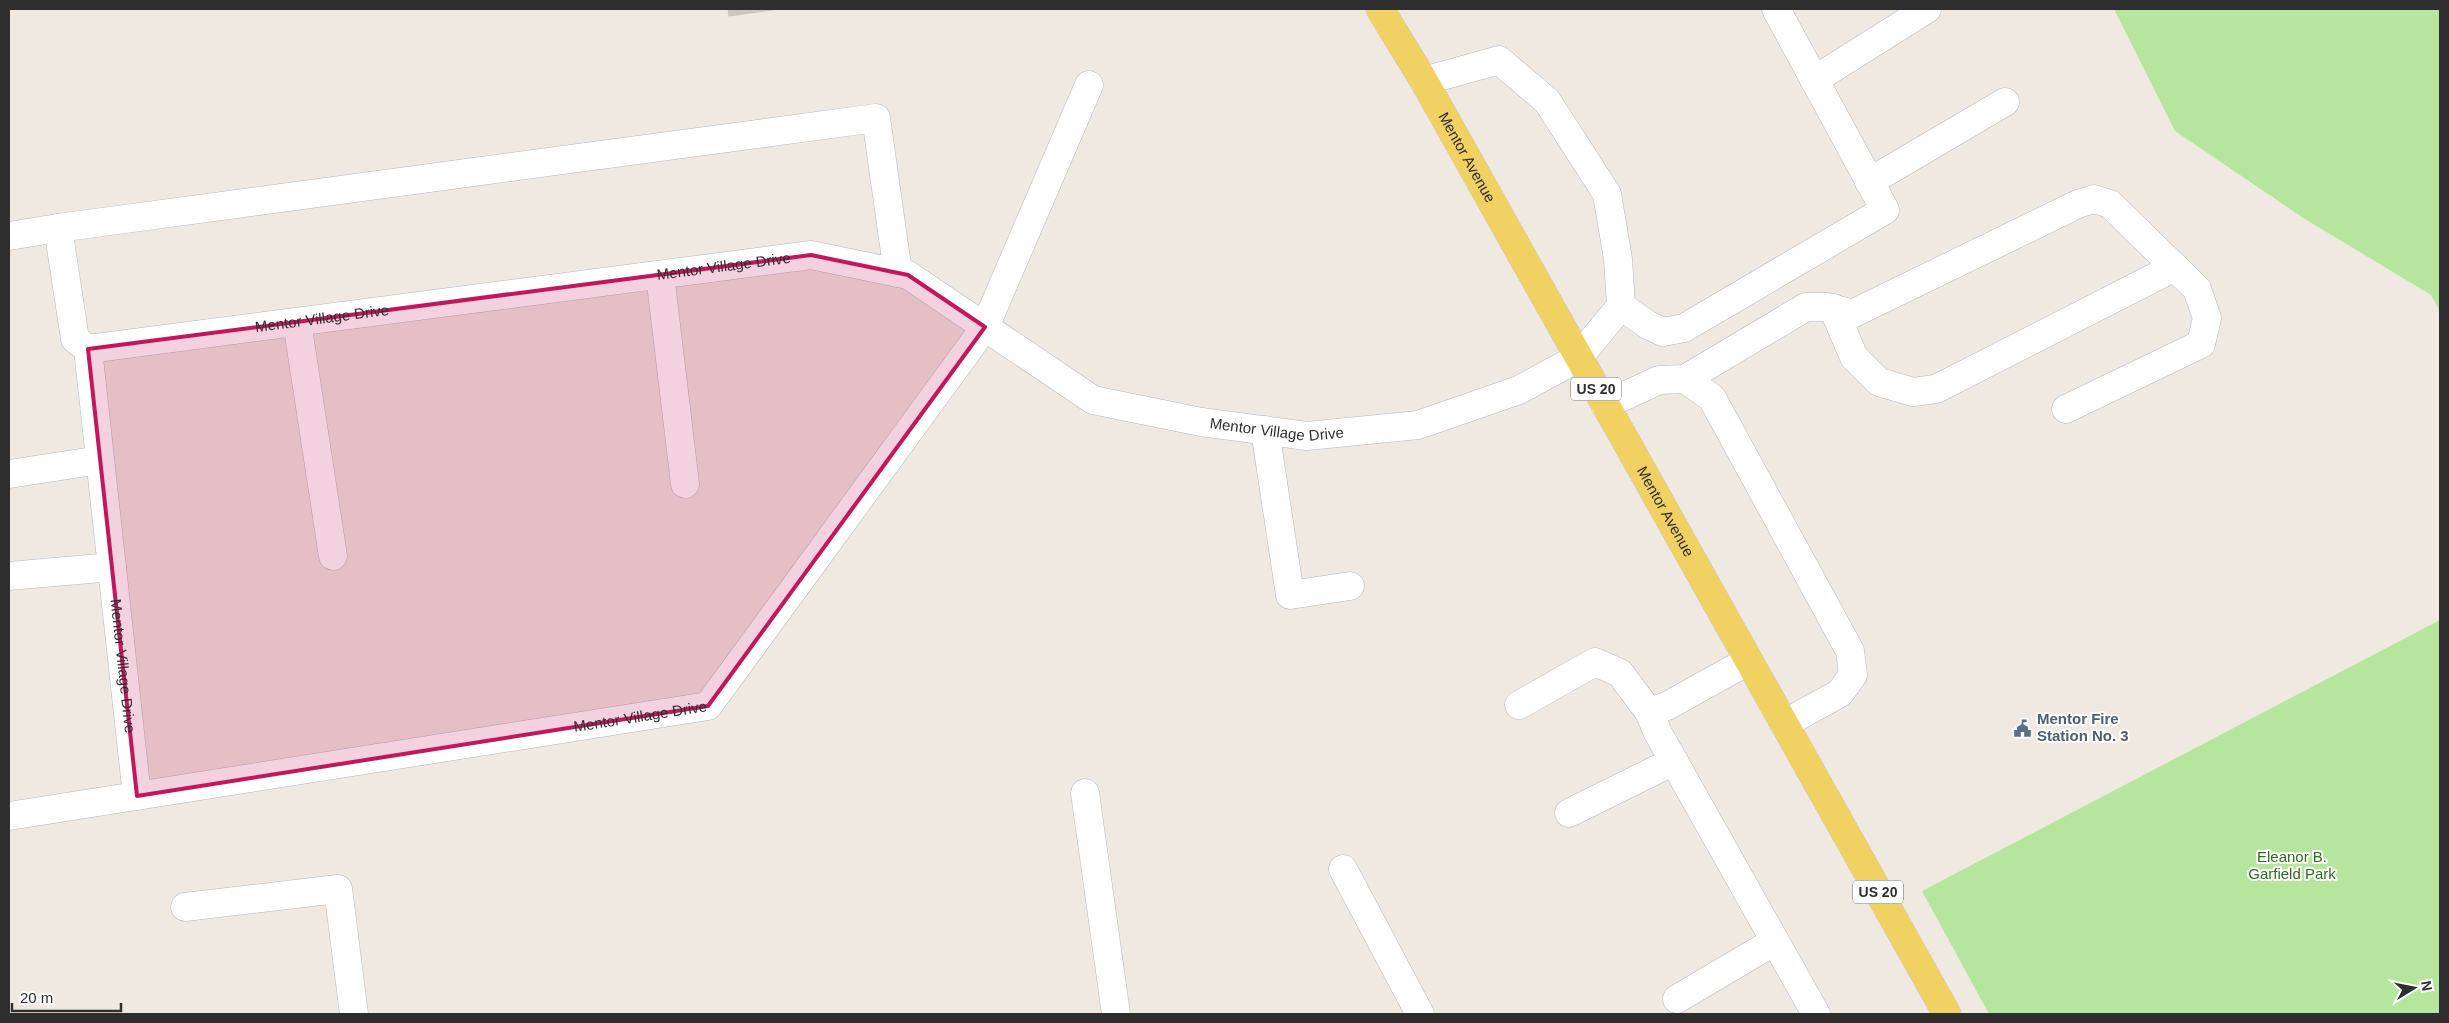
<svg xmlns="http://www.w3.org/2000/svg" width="2449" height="1023" font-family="Helvetica,sans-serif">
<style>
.green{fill:#b6e59e}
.building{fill:#cbc7bf;stroke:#cbc5ba}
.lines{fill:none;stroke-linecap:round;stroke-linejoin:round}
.minor-casing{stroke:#b4b7c1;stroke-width:29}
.major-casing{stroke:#c9c9c9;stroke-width:29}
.minor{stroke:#fff;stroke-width:28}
.major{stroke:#f2d163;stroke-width:28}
.marked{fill:#c2185b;fill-opacity:0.2;stroke:#c2185b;stroke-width:4;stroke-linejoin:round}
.labels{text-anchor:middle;stroke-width:4;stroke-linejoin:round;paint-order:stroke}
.shield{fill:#fff;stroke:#6d6d6d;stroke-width:1}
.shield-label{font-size:14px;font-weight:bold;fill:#2e2e2e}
.street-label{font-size:15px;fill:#2e2e2e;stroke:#fff}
.service-label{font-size:15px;font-weight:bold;fill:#4e5e75;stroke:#fff;text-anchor:start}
.park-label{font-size:15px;fill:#2c6e1b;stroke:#fff}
</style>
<rect width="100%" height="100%" fill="#efe9e1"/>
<g class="green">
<polygon points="2114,9 2440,9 2440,311 2431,295 2305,219 2175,131"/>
<polygon points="2440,620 2440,1014 1989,1014 1922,891"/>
</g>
<polygon class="building" points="728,9 779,9 729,16"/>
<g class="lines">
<defs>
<g id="minor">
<polyline points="1814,80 1927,9"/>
<polyline points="1869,182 2005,102"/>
<polyline points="9,236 58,228"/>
<polyline points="660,275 685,484"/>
<polyline points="1621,306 1648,325 1663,332 1684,328 1885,210 1776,9"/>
<polyline points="1833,308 1854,357 1879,382 1913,392 1936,389 2175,267"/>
<polyline points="297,322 333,556"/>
<path id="s1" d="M 88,349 L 811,255 L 908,275 L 1093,400 L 1201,422 L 1307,436 L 1418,425 L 1519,390 L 1578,358 L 1621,306 L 1618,259 L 1607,194 L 1547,101 L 1499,60 L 1424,81"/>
<polyline points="88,349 75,339 58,228 876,118 898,273"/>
<path id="s2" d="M 88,349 L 137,796"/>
<polyline points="1685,379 1806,307 1828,307 1852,314 2078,204 2094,199 2110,204 2197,289 2207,318 2201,344 2066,409"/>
<polyline points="1605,405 1659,380 1685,379 1712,398 1850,651 1853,675 1840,693 1784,724"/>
<polyline points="1265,430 1290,595 1350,586"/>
<polyline points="9,474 100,460"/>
<polyline points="9,576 112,567"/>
<polyline points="1748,661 1667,706 1649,712 1658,733 1816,1014"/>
<polyline points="1519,705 1595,662 1620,673 1649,712"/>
<polyline points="1085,793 1116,1014"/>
<polyline points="1569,813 1674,761"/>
<path id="s3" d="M 9,816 L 708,706 L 985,327 L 1089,85"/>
<polyline points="1343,869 1420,1014"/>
<polyline points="185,907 338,889 354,1014"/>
<polyline points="1677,999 1775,941"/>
</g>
<g id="major">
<path id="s4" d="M 1380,9 L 1424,81 L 1947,1014"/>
</g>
</defs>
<use href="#minor" class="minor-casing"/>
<use href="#major" class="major-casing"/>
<use href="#minor" class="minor"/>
<use href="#major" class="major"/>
</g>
<path class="marked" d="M 811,255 L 908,275 L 985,327 L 708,706 L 137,796 L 88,349 Z"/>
<defs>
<symbol id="civic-bare" viewBox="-9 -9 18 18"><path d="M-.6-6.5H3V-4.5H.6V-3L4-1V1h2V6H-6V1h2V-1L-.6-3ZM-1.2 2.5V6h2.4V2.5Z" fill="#5c6f8a" stroke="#fff" stroke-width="2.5" paint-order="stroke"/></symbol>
</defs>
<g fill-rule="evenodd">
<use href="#civic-bare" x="2010" y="716" width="25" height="25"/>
</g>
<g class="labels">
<g class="shield">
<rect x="1571" y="377.5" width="50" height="23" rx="4"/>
<rect x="1853" y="880.5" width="50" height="23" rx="4"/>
</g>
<g class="shield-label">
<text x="1596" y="394">US 20</text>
<text x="1878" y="897">US 20</text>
</g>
<g class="street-label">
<text dy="5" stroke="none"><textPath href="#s4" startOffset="172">Mentor Avenue</textPath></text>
<text dy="5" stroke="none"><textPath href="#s1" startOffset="641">Mentor Village Drive</textPath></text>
<text dy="5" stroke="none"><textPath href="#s1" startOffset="236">Mentor Village Drive</textPath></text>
<text dy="5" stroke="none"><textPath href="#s1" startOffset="1238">Mentor Village Drive</textPath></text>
<text dy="5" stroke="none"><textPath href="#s4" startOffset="578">Mentor Avenue</textPath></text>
<text dy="5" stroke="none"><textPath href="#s2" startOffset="319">Mentor Village Drive</textPath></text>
<text dy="5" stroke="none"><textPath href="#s3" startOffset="639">Mentor Village Drive</textPath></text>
</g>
<g class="service-label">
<text x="2037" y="724">Mentor Fire<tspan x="2037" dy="17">Station No. 3</tspan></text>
</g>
<g class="park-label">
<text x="2292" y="862">Eleanor B.<tspan x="2292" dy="17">Garfield Park</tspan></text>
</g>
</g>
<rect width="2449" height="1023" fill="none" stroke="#2e2e2e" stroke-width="20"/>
<g transform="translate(2414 988) rotate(80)" stroke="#ffffff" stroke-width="4" paint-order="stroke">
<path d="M0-4L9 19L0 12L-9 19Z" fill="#2e2e2e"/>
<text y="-8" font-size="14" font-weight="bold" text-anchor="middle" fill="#2e2e2e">N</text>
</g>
<path d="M12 1003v8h109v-8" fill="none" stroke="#2e2e2e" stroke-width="2.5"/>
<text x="20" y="1003" font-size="15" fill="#2e2e2e" stroke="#ffffff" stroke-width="4" paint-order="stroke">20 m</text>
</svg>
